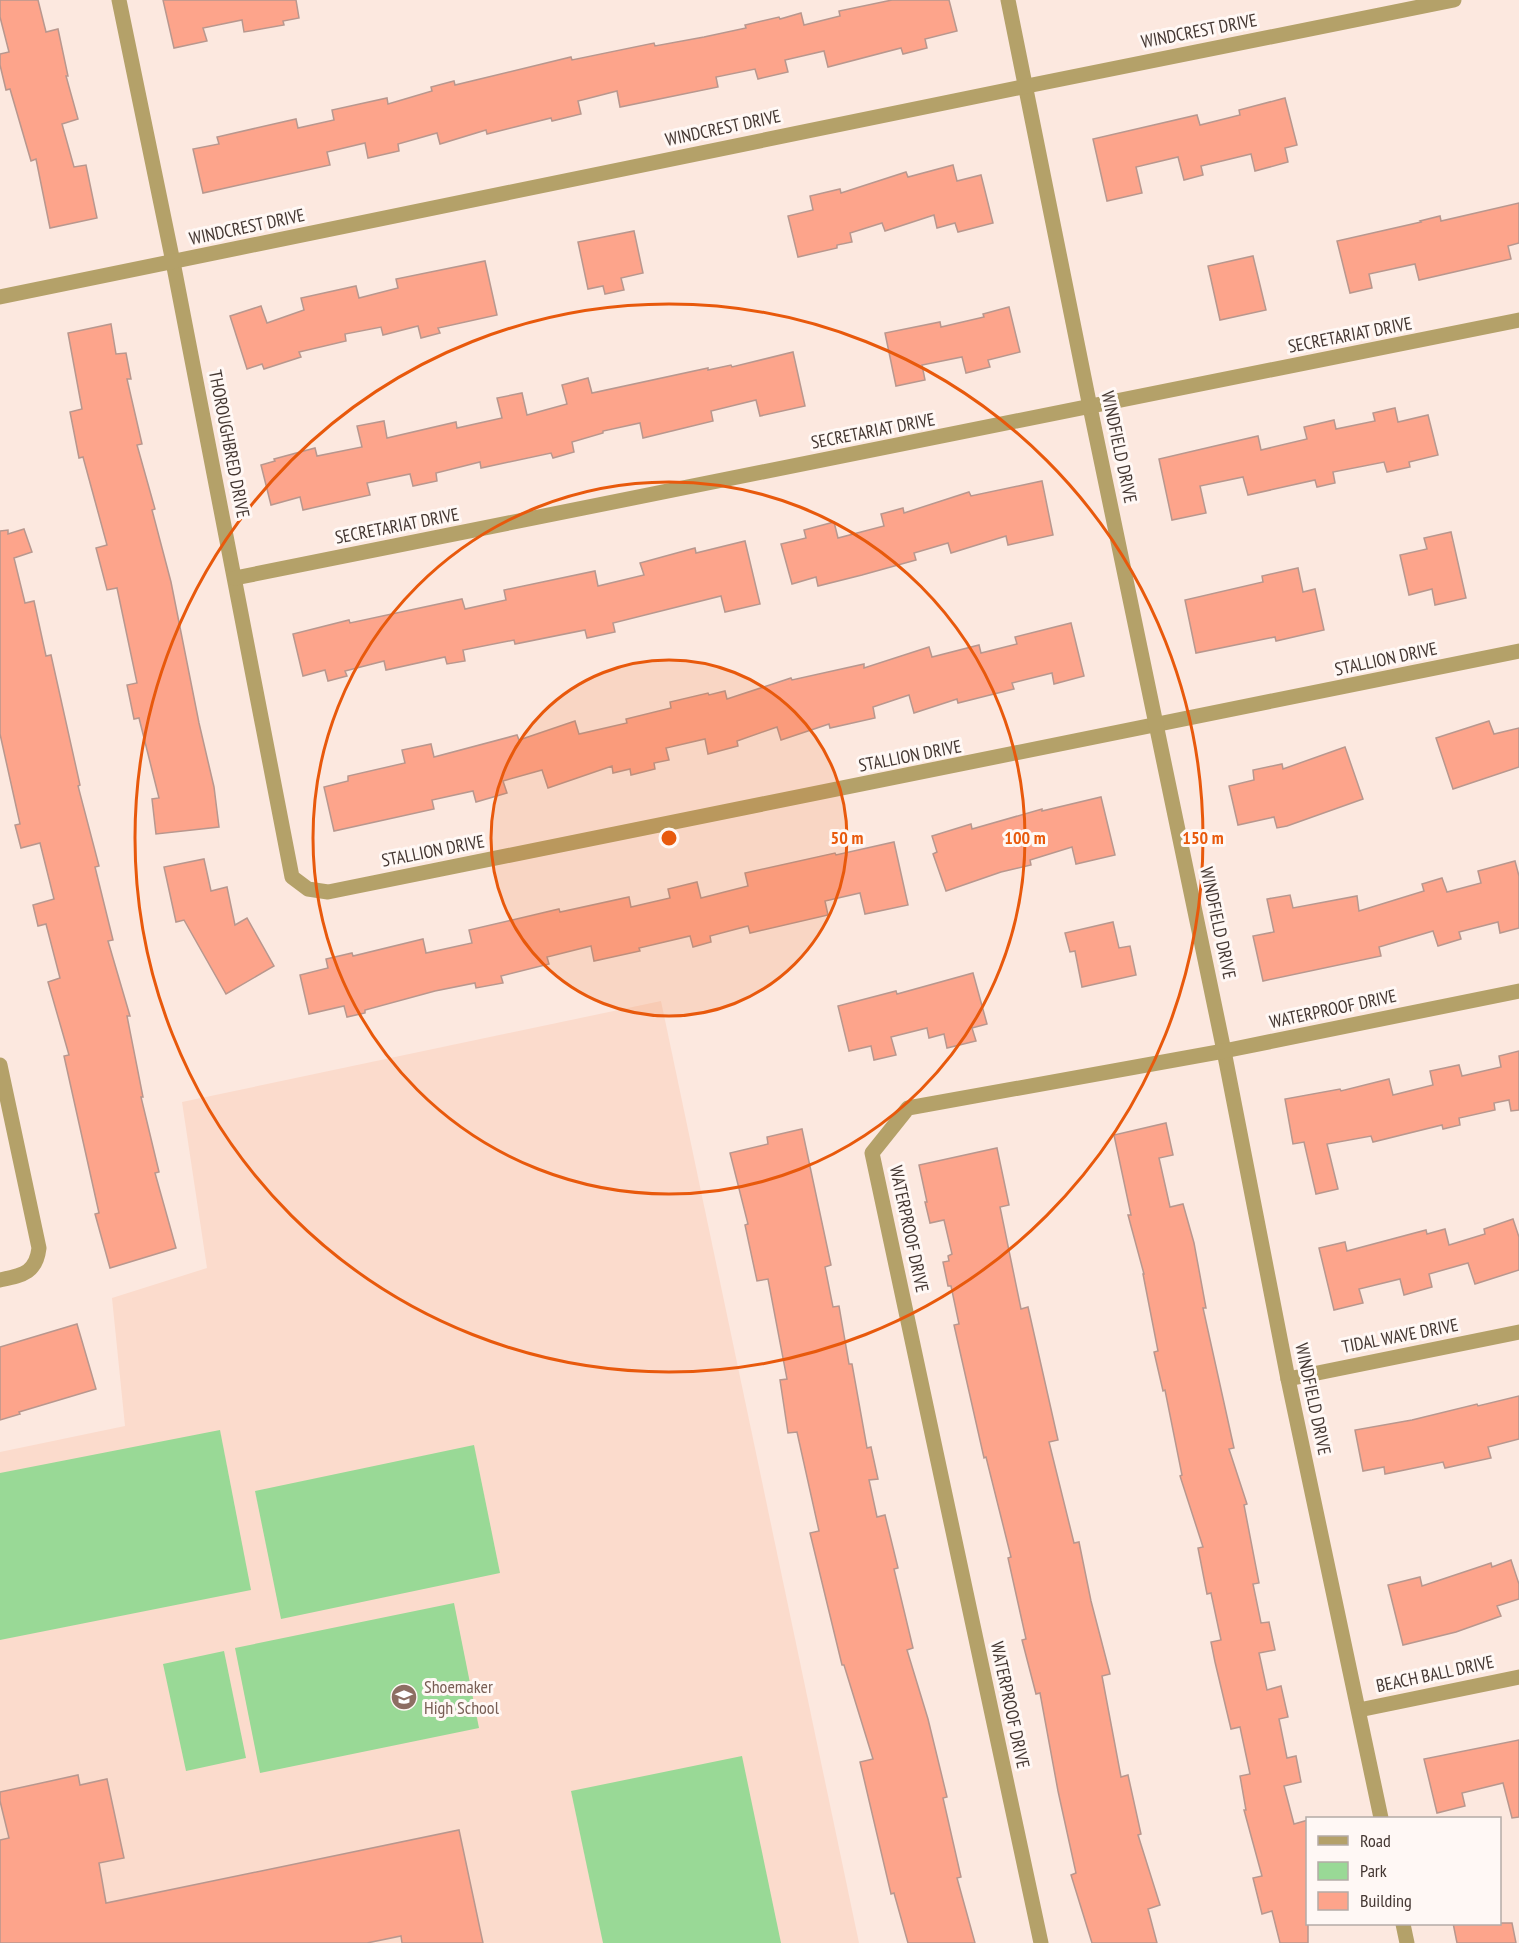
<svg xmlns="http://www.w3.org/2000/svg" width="1519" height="1943" font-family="'PT Sans Narrow',sans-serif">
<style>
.built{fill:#fbdbcc}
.green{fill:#99d996}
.building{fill:#fda48b;stroke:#b8978e;stroke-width:1.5}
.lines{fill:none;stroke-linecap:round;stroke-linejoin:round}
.minor{stroke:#b4a169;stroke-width:15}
.ring{fill:none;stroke:#e8590c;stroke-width:3}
.labels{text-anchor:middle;stroke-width:6;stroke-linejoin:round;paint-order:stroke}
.street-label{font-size:18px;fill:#443732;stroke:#fff8f5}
.education-label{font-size:18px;fill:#785e54;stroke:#fff8f5;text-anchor:start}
.centre{fill:#e8590c;stroke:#fff8f5;stroke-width:3}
.ring-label{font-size:18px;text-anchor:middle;font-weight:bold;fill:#e8590c;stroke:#fff8f5;stroke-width:6;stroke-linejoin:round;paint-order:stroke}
</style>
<rect width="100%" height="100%" fill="#fce8df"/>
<polygon class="built" points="661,1001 859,1943 0,1943 0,1452 125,1426 112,1298 207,1268 182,1102"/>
<g class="green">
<polygon points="220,1430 251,1590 0,1640 0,1473"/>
<polygon points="474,1445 500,1573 281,1619 255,1491"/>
<polygon points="454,1603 479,1728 260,1773 235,1648"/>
<polygon points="224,1651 246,1758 186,1771 163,1664"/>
<polygon points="742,1756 781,1943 603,1943 571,1791"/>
</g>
<g class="building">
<polygon points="0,0 38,0 46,32 58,29 68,76 66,76 78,119 62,124 74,167 86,165 97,218 50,228 36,159 31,161 10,89 6,90 0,65 0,54 9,52 0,17"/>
<polygon points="163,0 296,0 299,18 283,21 284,25 244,32 242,20 203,28 207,41 174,48"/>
<polygon points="892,0 949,0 957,31 925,39 927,48 903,54 901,48 828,67 824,51 785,60 788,72 758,79 755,69 716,77 718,87 620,107 617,91 578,101 581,114 552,121 551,118 487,134 486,130 440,144 437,133 398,144 399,151 368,158 365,143 327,152 330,165 203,193 193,149 219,144 217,137 296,119 298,128 334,120 332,110 387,98 388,104 432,91 431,87 454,81 455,85 571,57 572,60 654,43 655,46 704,37 746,28 745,25 779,17 780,19 801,13 804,25 840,16 839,11"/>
<polygon points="1285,98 1297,145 1285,148 1288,162 1255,171 1251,154 1201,166 1203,175 1184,180 1178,157 1136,167 1142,193 1107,201 1093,139 1197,115 1200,125 1240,115 1239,110"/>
<polygon points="953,165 957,181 981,175 993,223 958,232 955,223 937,228 934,215 885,231 882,223 850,233 852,242 837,245 837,248 798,257 788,216 813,210 810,196 840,189 841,193 906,172 908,177"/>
<polygon points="1519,203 1519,243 1508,246 1511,259 1419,280 1415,264 1369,274 1372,288 1350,293 1337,241 1421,222 1420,221 1440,216 1441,221"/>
<polygon points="634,231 643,273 621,278 624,290 605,294 603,286 588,289 578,242"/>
<polygon points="1253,256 1266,310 1220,320 1208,266"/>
<polygon points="485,261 497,315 438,328 440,333 421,338 418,326 383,335 381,327 345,334 346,341 299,352 301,357 264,369 262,364 247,369 230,316 261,306 267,323 304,310 301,298 356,286 359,298 398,288 396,279"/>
<polygon points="1009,307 1020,352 988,360 990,367 966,373 962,357 922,365 925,380 896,386 885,333 940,322 941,327 984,317 983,314"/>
<polygon points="111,324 116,354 126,353 131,379 127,379 142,444 137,445 155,509 152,510 171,582 199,723 214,787 219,827 156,834 152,799 159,798 139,718 134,719 127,685 137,683 117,588 107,590 96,548 107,545 83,457 79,458 70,412 82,409 68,333"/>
<polygon points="793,352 805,406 760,416 756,400 711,411 713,421 643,438 640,423 603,431 603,433 572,442 574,452 553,458 551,453 481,468 480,462 436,473 437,481 413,486 410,474 367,483 370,495 303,510 300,497 271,505 261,465 275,461 274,459 315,448 317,456 362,447 357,426 384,421 387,438 456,422 457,428 502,418 497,398 522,393 527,415 567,404 562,385 588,378 592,393 708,368 708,370 731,365 732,367"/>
<polygon points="1395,408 1398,422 1428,415 1438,455 1409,462 1410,467 1387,472 1384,462 1333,472 1335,483 1317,487 1315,480 1248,495 1243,477 1200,486 1206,513 1172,520 1159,459 1258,436 1261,450 1307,439 1304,427 1334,420 1336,429 1375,421 1373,413"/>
<polygon points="1042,481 1053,535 1008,545 1006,536 951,553 948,543 914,553 916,560 862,575 818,586 816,577 792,584 781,544 806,538 804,530 834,522 838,538 884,526 881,514 903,508 904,513 969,492 971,496"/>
<polygon points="24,529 32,552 14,558 25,603 34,601 46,656 51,655 80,785 78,786 99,866 95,867 113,940 108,941 130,1016 127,1016 143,1097 141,1097 159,1172 155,1173 176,1248 110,1268 95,1214 99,1213 64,1056 69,1055 48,982 60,978 46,924 38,926 33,905 54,899 40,843 21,848 15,825 20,824 0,734 0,531 8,530 8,534"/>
<polygon points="1451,532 1466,598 1435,605 1432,589 1409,595 1400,555 1427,549 1424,538"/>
<polygon points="745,541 760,604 725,612 721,596 613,623 615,632 587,638 585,630 515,644 514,640 463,650 465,661 447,664 445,657 386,670 384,661 345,671 347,676 328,681 325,670 303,676 293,634 349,620 350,623 462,599 465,609 506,600 504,590 595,571 598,586 644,575 640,563 695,548 696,553"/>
<polygon points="1298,568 1303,592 1315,589 1324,630 1276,641 1275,637 1196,653 1185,600 1263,582 1262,576"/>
<polygon points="1071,623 1084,676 1054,684 1052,673 1012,683 1014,689 958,703 957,699 914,713 909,695 873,707 875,718 830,728 829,724 781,740 777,727 737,741 738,746 708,754 705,739 666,748 669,760 654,763 655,769 631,775 630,769 613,773 612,766 548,788 542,770 503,781 507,793 476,802 473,791 432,800 434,809 334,831 324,787 348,781 348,776 405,763 402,750 431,744 434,757 517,735 519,740 575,721 579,734 627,723 626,719 671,708 670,702 708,693 709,695 725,691 727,699 791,678 792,680 864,664 864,668 929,647 932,657 979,645 981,653 1017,644 1015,637"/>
<polygon points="1489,721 1494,734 1519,728 1519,767 1453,789 1436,738"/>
<polygon points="1345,747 1363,799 1287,826 1277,828 1274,817 1238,825 1229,786 1254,780 1253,770 1282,764 1283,769"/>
<polygon points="1101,797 1115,855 1076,864 1072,847 1030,860 1031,865 1001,872 946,891 933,854 937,852 932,836 971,824 972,829 1042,809 1042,811"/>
<polygon points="894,842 908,905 865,914 860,893 825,901 828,915 750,933 748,926 710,936 711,942 693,947 690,936 639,948 640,951 594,961 591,946 547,957 549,964 501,976 503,983 476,988 475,983 435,991 365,1010 365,1013 347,1017 344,1006 309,1014 300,975 328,968 326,959 352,953 353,956 423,939 426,953 472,943 469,930 559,909 560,912 629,897 631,907 670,898 668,889 697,882 701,898 748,886 745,873 835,853 836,855"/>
<polygon points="204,859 211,891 227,887 235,925 247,918 274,966 226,994 184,920 176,922 164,867"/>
<polygon points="1515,861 1519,876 1519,928 1500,933 1498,922 1459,932 1461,939 1438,946 1433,931 1379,947 1381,956 1263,981 1253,936 1274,932 1267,899 1290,895 1293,908 1357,896 1359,911 1424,891 1422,884 1442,878 1447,892 1481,883 1478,871"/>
<polygon points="1113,922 1119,948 1130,946 1136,975 1082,987 1075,951 1070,952 1065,933"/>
<polygon points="973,973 987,1024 972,1028 976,1041 947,1048 944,1034 929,1038 927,1028 891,1037 896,1055 874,1060 871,1046 849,1051 838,1006 896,991 897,994"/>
<polygon points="1519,1051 1519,1110 1511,1111 1509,1100 1494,1103 1495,1110 1459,1118 1460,1125 1443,1129 1442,1125 1373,1142 1371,1136 1327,1144 1338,1189 1316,1194 1304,1142 1293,1144 1285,1099 1340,1089 1341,1091 1389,1079 1393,1095 1433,1085 1430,1071 1459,1065 1462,1076 1501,1067 1499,1056"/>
<polygon points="1166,1123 1173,1155 1159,1158 1170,1207 1183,1204 1194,1243 1206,1308 1203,1308 1234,1448 1229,1449 1247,1504 1244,1505 1259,1583 1253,1584 1261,1623 1269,1622 1275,1650 1259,1653 1267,1690 1281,1686 1288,1717 1279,1719 1287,1758 1296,1756 1301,1782 1284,1786 1294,1824 1308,1820 1308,1943 1280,1943 1272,1911 1262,1914 1253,1878 1262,1876 1244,1810 1246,1810 1240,1776 1250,1774 1240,1727 1231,1729 1215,1662 1211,1642 1221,1640 1211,1593 1207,1594 1198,1548 1203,1547 1180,1476 1182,1475 1165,1390 1163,1391 1154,1352 1158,1351 1143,1274 1144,1274 1128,1215 1131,1215 1114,1135"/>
<polygon points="802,1129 831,1265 825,1267 833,1307 839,1306 849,1364 852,1364 867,1448 871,1447 878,1479 869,1480 877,1517 885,1515 898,1568 894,1569 913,1648 907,1650 928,1719 947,1797 943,1798 961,1877 957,1878 975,1943 908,1943 894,1893 891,1894 860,1762 873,1759 844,1665 842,1665 810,1533 819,1531 797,1432 788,1433 780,1380 787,1379 768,1279 757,1281 745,1225 748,1224 730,1153 768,1144 767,1137"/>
<polygon points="997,1148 1009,1205 1000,1207 1021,1309 1028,1307 1058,1440 1049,1442 1074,1543 1079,1542 1091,1601 1110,1674 1102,1676 1121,1777 1128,1775 1141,1834 1138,1835 1160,1905 1148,1909 1157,1943 1092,1943 1071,1875 1076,1873 1058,1791 1040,1693 1036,1694 1022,1640 1026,1639 1008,1558 1011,1557 986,1457 984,1458 954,1325 959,1324 951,1286 948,1286 943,1262 949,1261 948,1256 952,1254 944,1220 930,1223 925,1202 927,1202 919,1165"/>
<polygon points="1513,1219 1519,1237 1519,1270 1475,1284 1468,1263 1429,1274 1432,1287 1404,1295 1400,1279 1359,1289 1363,1303 1334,1310 1319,1248 1345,1242 1347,1251 1426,1230 1427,1234 1445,1229 1449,1245 1485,1234 1484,1229"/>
<polygon points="77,1324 96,1389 19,1412 20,1414 0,1420 0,1347"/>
<polygon points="1519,1396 1519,1439 1488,1447 1491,1458 1445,1468 1443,1462 1385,1474 1384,1467 1363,1471 1355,1430 1412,1420 1477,1404 1478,1406"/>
<polygon points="1511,1560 1519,1584 1519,1599 1497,1606 1501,1616 1456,1632 1403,1645 1388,1585 1420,1577 1422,1586 1491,1563 1492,1567"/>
<polygon points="1519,1740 1519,1817 1512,1818 1503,1783 1462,1793 1465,1806 1437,1813 1424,1759"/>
<polygon points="78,1775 80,1785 107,1779 124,1858 99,1863 106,1903 459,1830 483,1943 402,1943 401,1936 367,1943 0,1943 0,1840 9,1838 0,1801 0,1792"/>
<polygon points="1453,1923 1512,1923 1516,1943 1457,1943"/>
</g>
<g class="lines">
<g class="minor">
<polyline points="119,0 173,262 292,877 308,889 328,892 1519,651"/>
<polyline points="1008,0 1090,407 1224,1051 1288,1379 1381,1818"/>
<polyline points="0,297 1027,86 1454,0"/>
<polyline points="235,578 1519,320"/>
<path d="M 0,1065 L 39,1248 C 36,1273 23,1275 0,1280"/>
<polyline points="1288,1379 1519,1332"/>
<polyline points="1359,1710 1519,1677"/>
<polyline points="1403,1924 1407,1943"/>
<polyline points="1041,1943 872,1153 908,1108 1224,1051 1519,991"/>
</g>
</g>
<circle cx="669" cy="838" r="178" fill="#e8590c" fill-opacity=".12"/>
<g class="ring">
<circle cx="669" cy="838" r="178"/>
<circle cx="669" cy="838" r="356"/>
<circle cx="669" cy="838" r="534"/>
</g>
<defs>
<symbol id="school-disc" viewBox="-11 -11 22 22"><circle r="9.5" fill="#8d6e63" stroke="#fff8f5"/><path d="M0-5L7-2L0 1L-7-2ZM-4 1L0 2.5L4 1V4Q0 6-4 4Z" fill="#fff"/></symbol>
</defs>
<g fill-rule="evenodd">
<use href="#school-disc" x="389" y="1682" width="30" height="30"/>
</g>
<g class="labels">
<g class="street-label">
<text transform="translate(1199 31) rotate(-11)" y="6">WINDCREST DRIVE</text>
<text transform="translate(723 128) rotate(-12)" y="6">WINDCREST DRIVE</text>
<text transform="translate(247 227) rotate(-12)" y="6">WINDCREST DRIVE</text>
<text transform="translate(1350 335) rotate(-11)" y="6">SECRETARIAT DRIVE</text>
<text transform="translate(873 431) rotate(-11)" y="6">SECRETARIAT DRIVE</text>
<text transform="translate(229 444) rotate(79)" y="6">THOROUGHBRED DRIVE</text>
<text transform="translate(1119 447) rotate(78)" y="6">WINDFIELD DRIVE</text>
<text transform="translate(397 526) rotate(-11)" y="6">SECRETARIAT DRIVE</text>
<text transform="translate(1386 659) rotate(-12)" y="6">STALLION DRIVE</text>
<text transform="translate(910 756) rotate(-11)" y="6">STALLION DRIVE</text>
<text transform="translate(433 851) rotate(-11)" y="6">STALLION DRIVE</text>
<text transform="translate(1218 923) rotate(78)" y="6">WINDFIELD DRIVE</text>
<text transform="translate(1333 1009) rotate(-12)" y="6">WATERPROOF DRIVE</text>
<text transform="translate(909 1229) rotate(78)" y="6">WATERPROOF DRIVE</text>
<text transform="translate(1400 1336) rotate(-11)" y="6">TIDAL WAVE DRIVE</text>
<text transform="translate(1313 1399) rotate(78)" y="6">WINDFIELD DRIVE</text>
<text transform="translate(1435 1674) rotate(-12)" y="6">BEACH BALL DRIVE</text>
<text transform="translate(1010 1705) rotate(78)" y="6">WATERPROOF DRIVE</text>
</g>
<g class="education-label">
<text x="424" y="1693">Shoemaker<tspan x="424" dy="21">High School</tspan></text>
</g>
</g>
<circle cx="669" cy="838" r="9" class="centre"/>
<g class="ring-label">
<text x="847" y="844">50 m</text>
<text x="1025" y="844">100 m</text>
<text x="1203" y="844">150 m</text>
</g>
<rect x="1306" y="1817" width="195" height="108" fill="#fff8f5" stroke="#b4aba7" stroke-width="1.5"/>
<rect x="1318" y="1836" width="30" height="9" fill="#b4a169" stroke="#b4aba7" stroke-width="1.5"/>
<text x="1360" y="1847" font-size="18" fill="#443732">Road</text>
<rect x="1318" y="1862" width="30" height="18" fill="#99d996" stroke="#b4aba7" stroke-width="1.5"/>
<text x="1360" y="1877" font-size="18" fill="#443732">Park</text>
<rect x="1318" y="1892" width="30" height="18" fill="#fda48b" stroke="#b4aba7" stroke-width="1.5"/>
<text x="1360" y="1907" font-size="18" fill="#443732">Building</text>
</svg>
